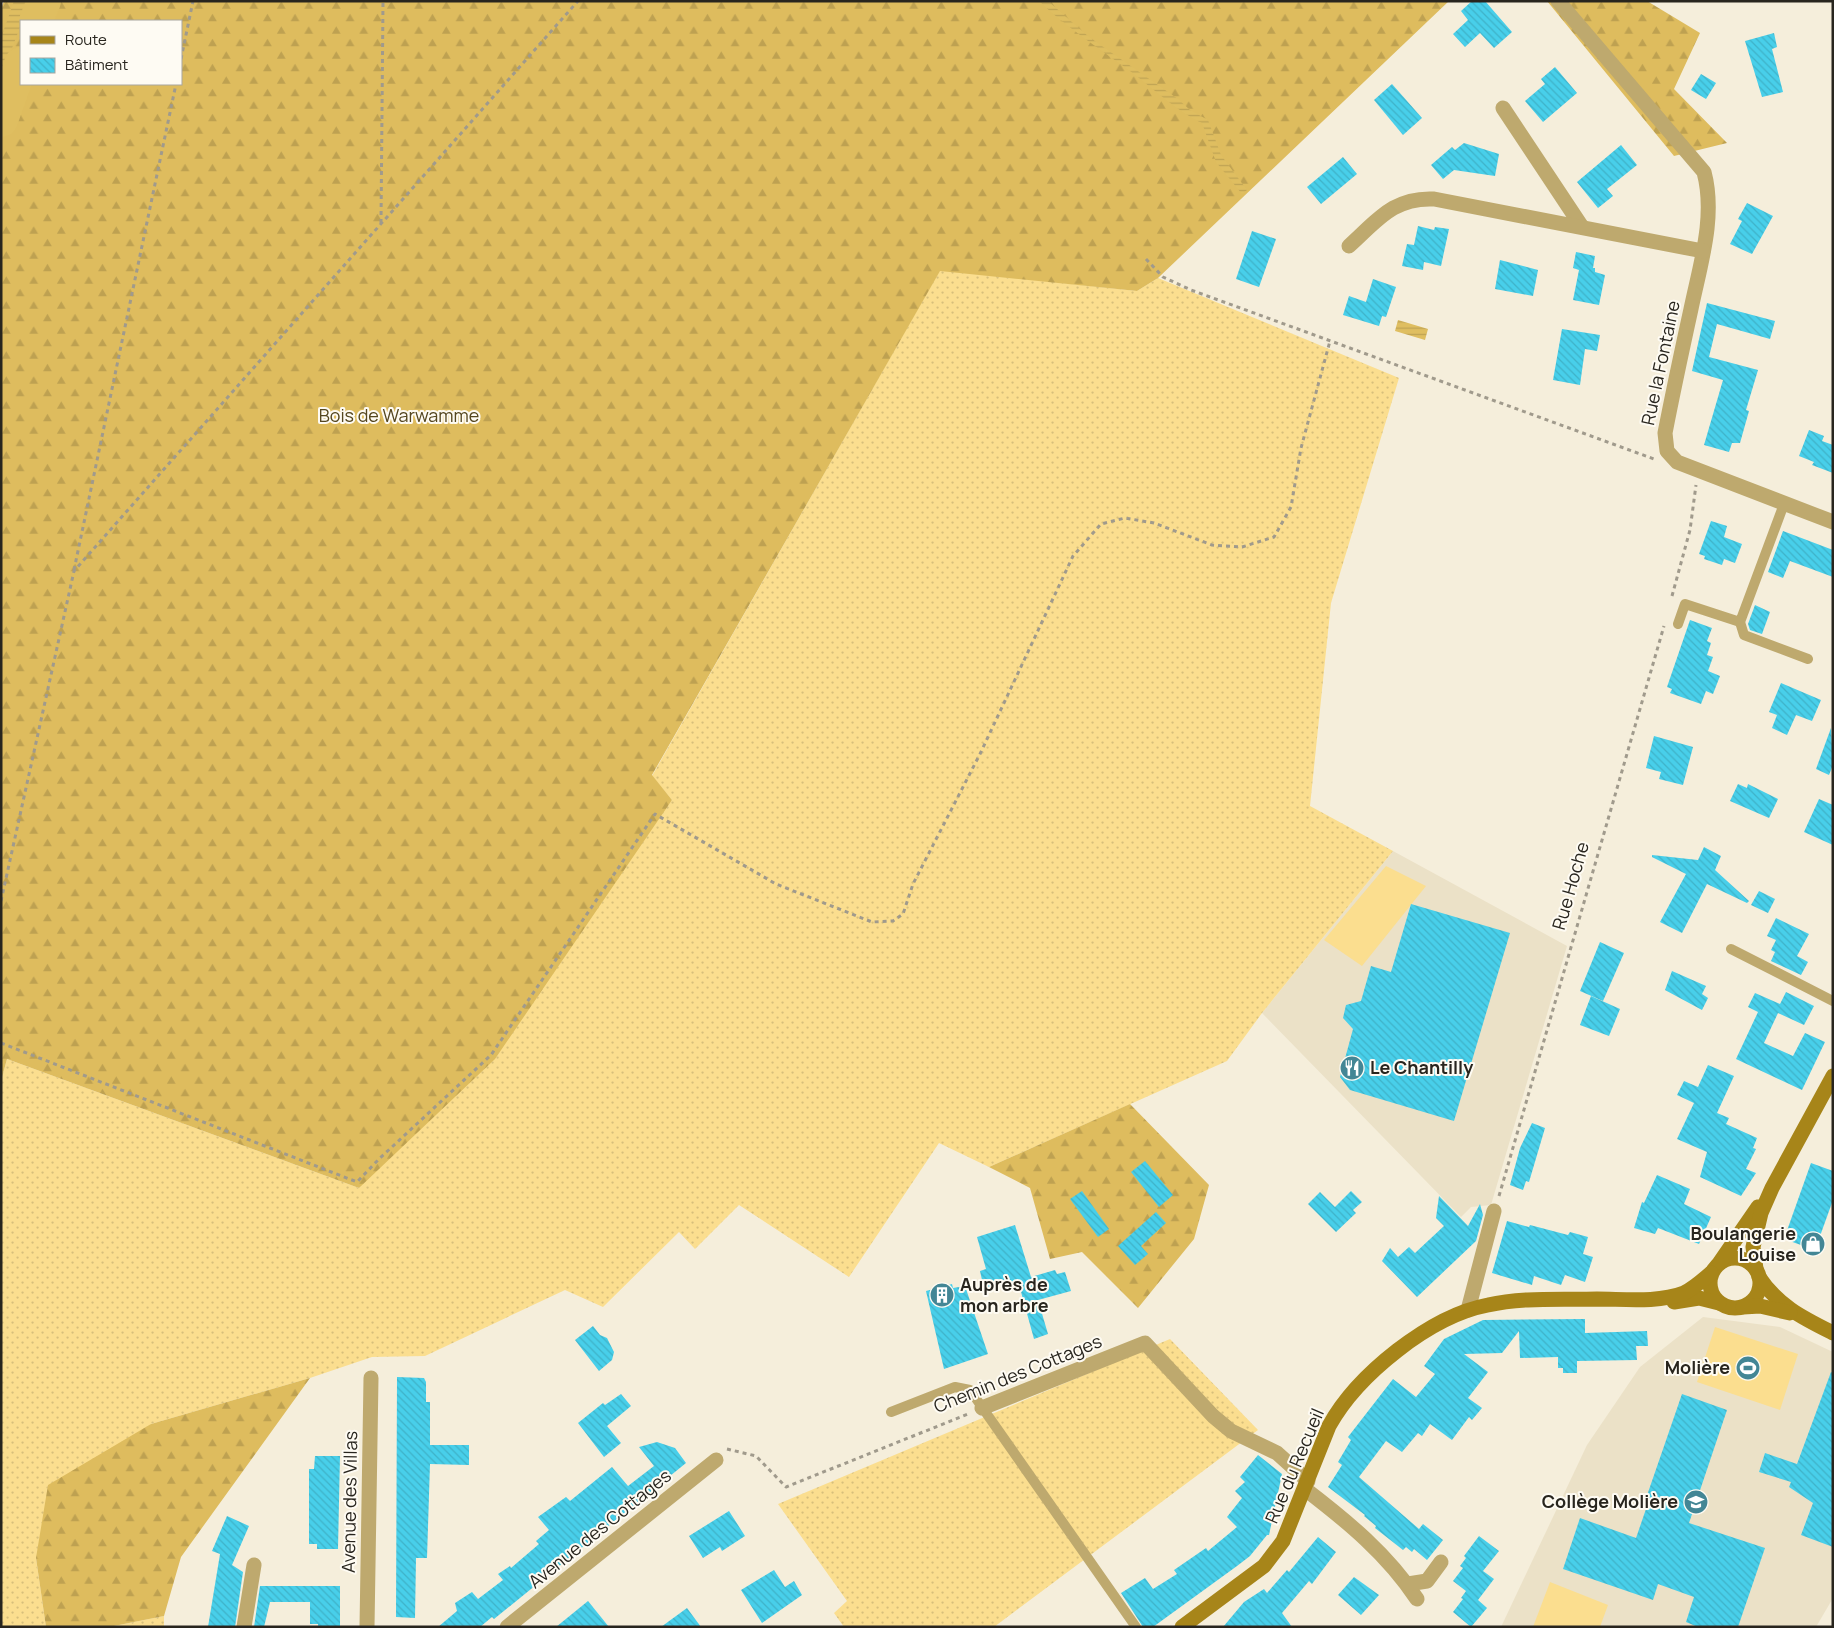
<svg xmlns="http://www.w3.org/2000/svg" width="1834" height="1628" font-family="Manrope,sans-serif">
<style>
.built{fill:#ebe1c7}
.grass{fill:url(#grass-dots)}
.forest{fill:url(#forest-firs);fill-rule:evenodd}
.pitch{fill:#fbde8f}
.water{fill:url(#water-rules)}
.lines{fill:none;stroke-linecap:round;stroke-linejoin:round}
.river{stroke:#dfbe60;stroke-width:34}
.building{fill:url(#building-back-hatch)}
.path{stroke:#a09a8c;stroke-width:3;stroke-dasharray:4 4;stroke-linecap:butt}
.lane{stroke:#bea96e;stroke-width:10}
.street{stroke:#bea96e;stroke-width:15}
.secondary{stroke:#a78519;stroke-width:15}
.labels{text-anchor:middle;stroke-width:4;stroke-linejoin:round;paint-order:stroke}
.street-label{font-size:18px;fill:#28251e;stroke:#fefbf3}
.park-label{font-size:18px;fill:#54461f;stroke:#fefbf3}
.poi-label{font-size:18px;font-weight:bold;fill:#28251e;stroke:#fefbf3;text-anchor:end}
</style>
<defs>
<pattern id="grass-dots" width="8" height="8" patternUnits="userSpaceOnUse" patternTransform="scale(1.25)"><rect width="8" height="8" fill="#fbde8f"/><path d="M2 2h.1M6 6h.1" fill="none" stroke="#d7be7b" stroke-width="1.8" stroke-linecap="round"/></pattern>
<pattern id="forest-firs" width="22" height="20" patternUnits="userSpaceOnUse" patternTransform="scale(1.25)"><rect width="22" height="20" fill="#debc5e"/><path d="M5 1l3.5 6h-7zM16 11l3.5 6h-7z" fill="#bea151"/></pattern>
<pattern id="water-rules" width="6" height="5" patternUnits="userSpaceOnUse" patternTransform="scale(1.25)"><rect width="6" height="5" fill="#dfbe60"/><path d="M0 2.5h6" fill="none" stroke="#bfa353"/></pattern>
<pattern id="building-back-hatch" width="6" height="6" patternUnits="userSpaceOnUse" patternTransform="scale(1.25)"><rect width="6" height="6" fill="#48cfea"/><path d="M-1 5l2 2M0 0l6 6M5-1l2 2" fill="none" stroke="#3fb2c8"/></pattern>
</defs>
<rect width="100%" height="100%" fill="#f5eedb"/>
<g class="built">
<polygon points="1393,851 1567,946 1491,1205 1471,1207 1461,1217 1262,1013"/>
<polygon points="1703,1317 1780,1327 1833,1352 1833,1598 1816,1627 1501,1627 1587,1445 1640,1367"/>
</g>
<g class="grass">
<polygon points="940,270 1137,291 1158,278 1399,378 1331,603 1310,806 1393,851 1262,1013 1227,1061 989,1167 939,1143 849,1277 739,1205 695,1249 679,1232 603,1307 565,1290 425,1356 372,1357 310,1378 151,1424 36,1558 46,1627 1,1627 1,1081 7,1059 359,1188 672,800 652,776"/>
<polygon points="1170,1339 1258,1430 994,1627 844,1627 834,1613 847,1601 778,1504"/>
<polygon points="164,1616 164,1627 109,1627"/>
</g>
<g class="forest">
<path d="M 4,1 L 1449,1 L 1158,278 L 1137,291 L 940,271 L 652,775 L 672,800 L 495,1059 L 359,1188 L 7,1059 L 1,1081 L 1,9 ZM 21,21 L 181,21 L 181,84 L 21,84 Z"/>
<polygon points="1547,1 1647,1 1700,33 1674,89 1727,143 1674,156"/>
<polygon points="1130,1104 1209,1185 1194,1239 1138,1308 1082,1252 1050,1259 1030,1188 989,1167"/>
<polygon points="310,1378 181,1557 164,1616 109,1627 46,1627 36,1558 48,1485 151,1424"/>
</g>
<g class="pitch">
<polygon points="1386,866 1426,886 1362,966 1324,940"/>
<polygon points="1715,1327 1798,1354 1780,1410 1697,1382"/>
<polygon points="1550,1582 1608,1605 1600,1627 1533,1627"/>
</g>
<g class="water">
<polygon points="14,1 30,1 1,77 1,38"/>
<path d="M 1039,1 L 1048,1 L 1089,37 L 1178,99 L 1190,110 L 1208,120 L 1221,155 L 1247,190 L 1242,194 L 1216,162 L 1202,123 C 1177,111 1156,91 1134,74 C 1102,50 1068,29 1039,1 Z"/>
<polygon points="1398,320 1428,329 1425,340 1395,331"/>
</g>
<g class="lines">
<g class="river">
<polyline points="36,21 44,1"/>
<polyline points="1,120 21,64"/>
</g>
</g>
<g class="building">
<polygon points="1472,1 1485,1 1512,32 1494,48 1480,33 1465,47 1453,34 1468,20 1461,11"/>
<polygon points="1774,33 1777,47 1772,49 1783,92 1762,97 1745,41"/>
<polygon points="1555,67 1577,93 1543,122 1525,101 1545,84 1541,79"/>
<polygon points="1701,74 1716,83 1706,99 1691,90"/>
<polygon points="1392,84 1422,118 1403,135 1374,100"/>
<polygon points="1464,143 1499,154 1495,176 1454,170 1443,179 1431,165 1452,147 1455,150"/>
<polygon points="1621,145 1637,165 1607,189 1613,196 1598,208 1577,182"/>
<polygon points="1343,157 1357,174 1321,204 1307,187"/>
<polygon points="1747,203 1773,216 1752,254 1730,244 1742,221 1738,219"/>
<polygon points="1418,226 1434,230 1435,227 1449,229 1441,266 1424,262 1423,270 1402,266 1407,244 1414,245"/>
<polygon points="1252,231 1276,239 1259,287 1236,279"/>
<polygon points="1576,252 1595,256 1593,268 1595,268 1595,272 1605,275 1599,305 1573,300 1579,270 1573,268"/>
<polygon points="1500,260 1538,270 1533,296 1495,289"/>
<polygon points="1373,279 1396,287 1386,317 1382,316 1379,326 1343,315 1349,296 1366,302"/>
<polygon points="1707,303 1775,321 1770,339 1717,324 1709,357 1758,370 1746,410 1749,411 1740,443 1732,443 1729,452 1704,445 1723,380 1692,371"/>
<polygon points="1562,329 1600,335 1597,351 1585,349 1580,385 1553,380"/>
<polygon points="1809,430 1824,436 1822,441 1833,445 1833,473 1812,465 1814,462 1799,456"/>
<polygon points="1711,521 1727,526 1724,537 1742,544 1735,563 1724,559 1722,565 1704,559 1705,556 1699,554"/>
<polygon points="1783,531 1833,550 1833,577 1790,561 1783,578 1768,572"/>
<polygon points="1755,605 1770,612 1762,634 1750,630 1748,624"/>
<polygon points="1690,620 1712,628 1707,641 1711,643 1707,655 1713,657 1708,671 1720,676 1713,694 1706,691 1701,704 1670,693 1672,689 1667,687"/>
<polygon points="1781,683 1821,700 1812,721 1796,715 1787,735 1772,728 1777,715 1769,712"/>
<polygon points="1831,728 1833,765 1829,775 1816,769"/>
<polygon points="1654,736 1693,747 1683,785 1659,779 1661,772 1646,768"/>
<polygon points="1738,784 1747,788 1748,784 1778,799 1769,818 1730,801"/>
<polygon points="1819,799 1833,805 1833,845 1804,832"/>
<polygon points="1704,847 1721,856 1715,870 1749,901 1747,903 1707,884 1682,933 1660,922 1686,874 1652,857 1652,855 1698,860"/>
<polygon points="1759,891 1775,899 1768,913 1751,905"/>
<polygon points="1411,904 1510,933 1454,1121 1350,1090 1340,1077 1353,1029 1343,1018 1346,1005 1361,1001 1371,966 1391,972"/>
<polygon points="1776,918 1809,934 1797,956 1808,962 1801,975 1771,961 1775,952 1771,950 1776,940 1767,936"/>
<polygon points="1600,942 1624,953 1603,1001 1580,991"/>
<polygon points="1672,971 1706,986 1702,994 1708,998 1702,1010 1665,990"/>
<polygon points="1786,992 1814,1006 1804,1025 1778,1013 1764,1043 1793,1056 1805,1033 1825,1042 1802,1090 1736,1059 1758,1012 1748,1007 1755,993 1780,1004"/>
<polygon points="1591,996 1620,1009 1609,1036 1580,1025"/>
<polygon points="1708,1065 1734,1076 1717,1113 1729,1118 1726,1124 1757,1138 1753,1148 1756,1149 1746,1169 1756,1173 1741,1196 1700,1177 1707,1152 1677,1139 1694,1103 1677,1095 1684,1081 1698,1087"/>
<polygon points="1532,1123 1545,1128 1529,1182 1526,1181 1523,1190 1510,1185 1520,1148"/>
<polygon points="1145,1161 1173,1195 1159,1207 1131,1172"/>
<polygon points="1811,1163 1833,1171 1833,1200 1815,1250 1784,1239"/>
<polygon points="1657,1175 1690,1189 1684,1204 1711,1217 1699,1244 1658,1228 1655,1234 1634,1228 1642,1202 1644,1203"/>
<polygon points="1082,1191 1109,1229 1098,1237 1070,1199"/>
<polygon points="1351,1191 1362,1202 1353,1210 1356,1213 1336,1232 1308,1204 1320,1192 1335,1207"/>
<polygon points="1439,1196 1468,1226 1480,1204 1483,1215 1476,1241 1417,1297 1382,1261 1390,1248 1398,1257 1409,1247 1415,1253 1444,1226 1436,1218"/>
<polygon points="1156,1212 1166,1223 1141,1246 1148,1254 1135,1265 1118,1246"/>
<polygon points="1507,1221 1529,1227 1530,1225 1568,1235 1570,1232 1588,1237 1583,1254 1593,1257 1585,1282 1565,1275 1561,1285 1534,1276 1532,1285 1492,1273"/>
<polygon points="1015,1225 1031,1277 1055,1270 1057,1274 1065,1272 1071,1291 1038,1300 1048,1334 1034,1339 1018,1281 984,1289 980,1271 986,1269 977,1237"/>
<polygon points="952,1284 953,1288 965,1286 988,1354 944,1369 926,1291"/>
<polygon points="1585,1319 1585,1333 1647,1331 1648,1346 1636,1346 1637,1360 1577,1361 1577,1373 1563,1373 1563,1368 1558,1368 1558,1357 1520,1358 1519,1331 1502,1353 1464,1354 1488,1372 1468,1398 1482,1408 1472,1420 1469,1417 1452,1440 1430,1424 1422,1436 1418,1433 1402,1452 1386,1441 1359,1477 1419,1529 1423,1524 1443,1540 1427,1560 1414,1549 1412,1552 1406,1547 1403,1550 1375,1528 1376,1526 1364,1516 1365,1515 1328,1487 1342,1465 1338,1462 1351,1440 1348,1437 1393,1379 1416,1397 1435,1374 1424,1366 1444,1339 1483,1320"/>
<polygon points="593,1326 600,1335 607,1338 614,1352 612,1360 599,1371 575,1340"/>
<polygon points="1831,1372 1833,1373 1833,1547 1801,1535 1813,1503 1789,1487 1791,1482 1759,1472 1765,1453 1797,1464"/>
<polygon points="397,1377 424,1378 426,1382 426,1402 430,1402 430,1445 469,1445 469,1465 430,1464 427,1558 416,1558 415,1618 396,1617"/>
<polygon points="621,1394 631,1406 607,1426 621,1443 604,1457 578,1423 603,1403 605,1405"/>
<polygon points="1682,1394 1727,1410 1689,1523 1765,1548 1738,1627 1698,1627 1686,1622 1694,1597 1658,1584 1653,1600 1563,1569 1580,1518 1636,1538 1646,1509 1643,1507"/>
<polygon points="657,1442 675,1448 686,1463 494,1619 492,1617 480,1627 438,1627 457,1611 455,1603 472,1592 478,1599 503,1580 498,1574 510,1566 511,1568 539,1544 536,1541 549,1530 538,1517 566,1497 570,1501 612,1467 628,1486 654,1466 639,1447"/>
<polygon points="1258,1455 1282,1474 1269,1535 1267,1535 1250,1556 1237,1566 1153,1627 1143,1627 1121,1593 1145,1578 1153,1589 1177,1574 1174,1570 1206,1548 1208,1551 1237,1527 1227,1517 1242,1498 1235,1491 1245,1482 1240,1477"/>
<polygon points="315,1456 340,1456 338,1549 317,1549 317,1544 309,1544 309,1469 314,1469"/>
<polygon points="729,1511 745,1536 722,1551 720,1547 703,1558 689,1536"/>
<polygon points="227,1516 249,1526 232,1565 243,1572 235,1627 208,1627 220,1554 212,1551"/>
<polygon points="1479,1536 1499,1551 1483,1571 1494,1579 1478,1600 1487,1608 1471,1627 1453,1612 1463,1599 1461,1598 1466,1591 1453,1581 1463,1568 1460,1566 1466,1558 1464,1556"/>
<polygon points="1318,1537 1336,1552 1312,1584 1309,1581 1282,1613 1292,1627 1223,1627 1244,1602 1264,1589 1267,1593 1287,1570 1289,1572"/>
<polygon points="774,1570 785,1587 794,1581 802,1595 762,1623 741,1590"/>
<polygon points="1354,1577 1379,1595 1361,1615 1338,1595"/>
<polygon points="260,1586 340,1586 340,1627 318,1627 318,1624 310,1624 310,1602 270,1602 264,1627 254,1627"/>
<polygon points="588,1601 609,1627 556,1627"/>
<polygon points="687,1608 701,1627 661,1627"/>
</g>
<g class="lines">
<g class="path">
<polyline points="181,59 193,1"/>
<polyline points="381,223 383,1"/>
<polyline points="1146,259 1163,277 1191,290 1654,459"/>
<polyline points="74,570 176,84"/>
<polyline points="1672,596 1690,530 1696,485"/>
<polyline points="1,901 74,571 578,1"/>
<polyline points="1,1043 357,1182 379,1159 491,1055 655,814 776,884 872,922 893,921 903,914 913,884 980,754 1073,556 1101,524 1125,518 1154,523 1212,545 1242,547 1274,537 1291,507 1301,448 1330,341"/>
<polyline points="1499,1196 1664,626"/>
<polyline points="727,1449 756,1456 786,1487 968,1414"/>
</g>
<g class="lane">
<polyline points="1740,622 1744,635 1808,659"/>
<polyline points="1678,624 1685,604 1740,622 1784,504"/>
<polyline points="1731,949 1833,1001"/>
<polyline points="891,1412 955,1387 970,1390 1136,1627"/>
</g>
<g class="street">
<path d="M 1558,1 L 1704,172 C 1716,217 1700,265 1691,309 C 1682,350 1673,392 1665,433 L 1667,451 L 1677,462 L 1833,522"/>
<polyline points="1503,108 1582,227"/>
<path d="M 1349,246 C 1377,221 1393,197 1434,199 L 1703,251"/>
<polyline points="1468,1310 1494,1211"/>
<polyline points="982,1408 1145,1343 1213,1416 1231,1431 1277,1453 1308,1481"/>
<path d="M 1305,1489 C 1348,1522 1387,1554 1417,1599"/>
<polyline points="1408,1584 1427,1581 1441,1562"/>
<polyline points="244,1627 254,1565"/>
<polyline points="367,1627 371,1378"/>
<polyline points="507,1627 716,1460"/>
</g>
<g class="secondary">
<circle cx="1735" cy="1283" r="25"/>
<polyline points="1720,1262 1758,1207"/>
<polyline points="1756,1269 1753,1247 1761,1213 1772,1188 1833,1076"/>
<path d="M 1759,1277 C 1778,1306 1803,1318 1833,1333"/>
<polyline points="1674,1302 1699,1298 1719,1303"/>
<polyline points="1743,1307 1760,1306 1790,1313"/>
<path d="M 1182,1627 L 1264,1566 L 1283,1541 L 1329,1426 C 1357,1375 1430,1316 1488,1305 C 1523,1297 1561,1300 1597,1299 C 1624,1299 1658,1303 1684,1293 C 1694,1288 1703,1280 1711,1273"/>
</g>
</g>
<defs>
<symbol id="restaurant-disc" viewBox="-11 -11 22 22"><circle r="9.5" fill="#438695" stroke="#fefbf3"/><path d="M-5-6h1v4h1v-4h1v4h1v-4h1v5L-1.5 .5V6h-2V.5L-5-1ZM5-6V6H3V1.5H1.5Q1.5-4 5-6Z" fill="#fff"/></symbol>
<symbol id="shop-disc" viewBox="-11 -11 22 22"><circle r="9.5" fill="#438695" stroke="#fefbf3"/><path d="M-5-2.5h2.3a2.7 3.5 0 0 1 5.4 0H5L5.5 6h-11ZM-1.5-2.5h3a1.5 2.3 0 0 0-3 0Z" fill="#fff"/></symbol>
<symbol id="building-disc" viewBox="-11 -11 22 22"><circle r="9.5" fill="#438695" stroke="#fefbf3"/><path d="M-4-6H4V6H1V3H-1V6H-4ZM-2.5-4.3h1.7v1.8h-1.7ZM.8-4.3h1.7v1.8H.8ZM-2.5-1h1.7V.8h-1.7ZM.8-1h1.7V.8H.8Z" fill="#fff"/></symbol>
<symbol id="stadium-disc" viewBox="-11 -11 22 22"><circle r="9.5" fill="#438695" stroke="#fefbf3"/><path d="M0-5a6.5 5 0 1 0 0 10a6.5 5 0 1 0 0-10ZM-3.5-1.8h7v3.6h-7Z" fill="#fff"/></symbol>
<symbol id="school-disc" viewBox="-11 -11 22 22"><circle r="9.5" fill="#438695" stroke="#fefbf3"/><path d="M0-5L7-2L0 1L-7-2ZM-4 1L0 2.5L4 1V4Q0 6-4 4Z" fill="#fff"/></symbol>
</defs>
<g fill-rule="evenodd">
<use href="#restaurant-disc" x="1338" y="1054" width="28" height="28"/>
<use href="#shop-disc" x="1799" y="1230" width="28" height="28"/>
<use href="#building-disc" x="928" y="1281" width="28" height="28"/>
<use href="#stadium-disc" x="1734" y="1354" width="28" height="28"/>
<use href="#school-disc" x="1682" y="1488" width="28" height="28"/>
</g>
<g class="labels">
<g class="street-label">
<text transform="translate(1661 363) rotate(-78)" y="6">Rue la Fontaine</text>
<text transform="translate(1571 886) rotate(-74)" y="6">Rue Hoche</text>
<text transform="translate(1018 1374) rotate(-22)" y="6">Chemin des Cottages</text>
<text transform="translate(1295 1466) rotate(-67)" y="6">Rue du Recueil</text>
<text transform="translate(350 1502) rotate(-89)" y="6">Avenue des Villas</text>
<text transform="translate(600 1529) rotate(-39)" y="6">Avenue des Cottages</text>
</g>
<g class="park-label">
<text x="399" y="422">Bois de Warwamme</text>
</g>
<g class="poi-label">
<text x="1370" y="1074" text-anchor="start">Le Chantilly</text>
<text x="1796" y="1240">Boulangerie<tspan x="1796" dy="21">Louise</tspan></text>
<text x="960" y="1291" text-anchor="start">Auprès de<tspan x="960" dy="21">mon arbre</tspan></text>
<text x="1730" y="1374">Molière</text>
<text x="1678" y="1508">Collège Molière</text>
</g>
</g>
<rect width="1834" height="1628" fill="none" stroke="#28251e" stroke-width="5"/>
<rect x="20" y="20" width="162" height="65" fill="#fefbf3" stroke="#a8a59e"/>
<rect x="30" y="36" width="25" height="8" fill="#a78519" stroke="#a8a59e"/>
<text x="65" y="45" font-size="15" fill="#28251e">Route</text>
<rect x="30" y="58" width="25" height="15" fill="url(#building-back-hatch)" stroke="#a8a59e"/>
<text x="65" y="70" font-size="15" fill="#28251e">Bâtiment</text>
</svg>
